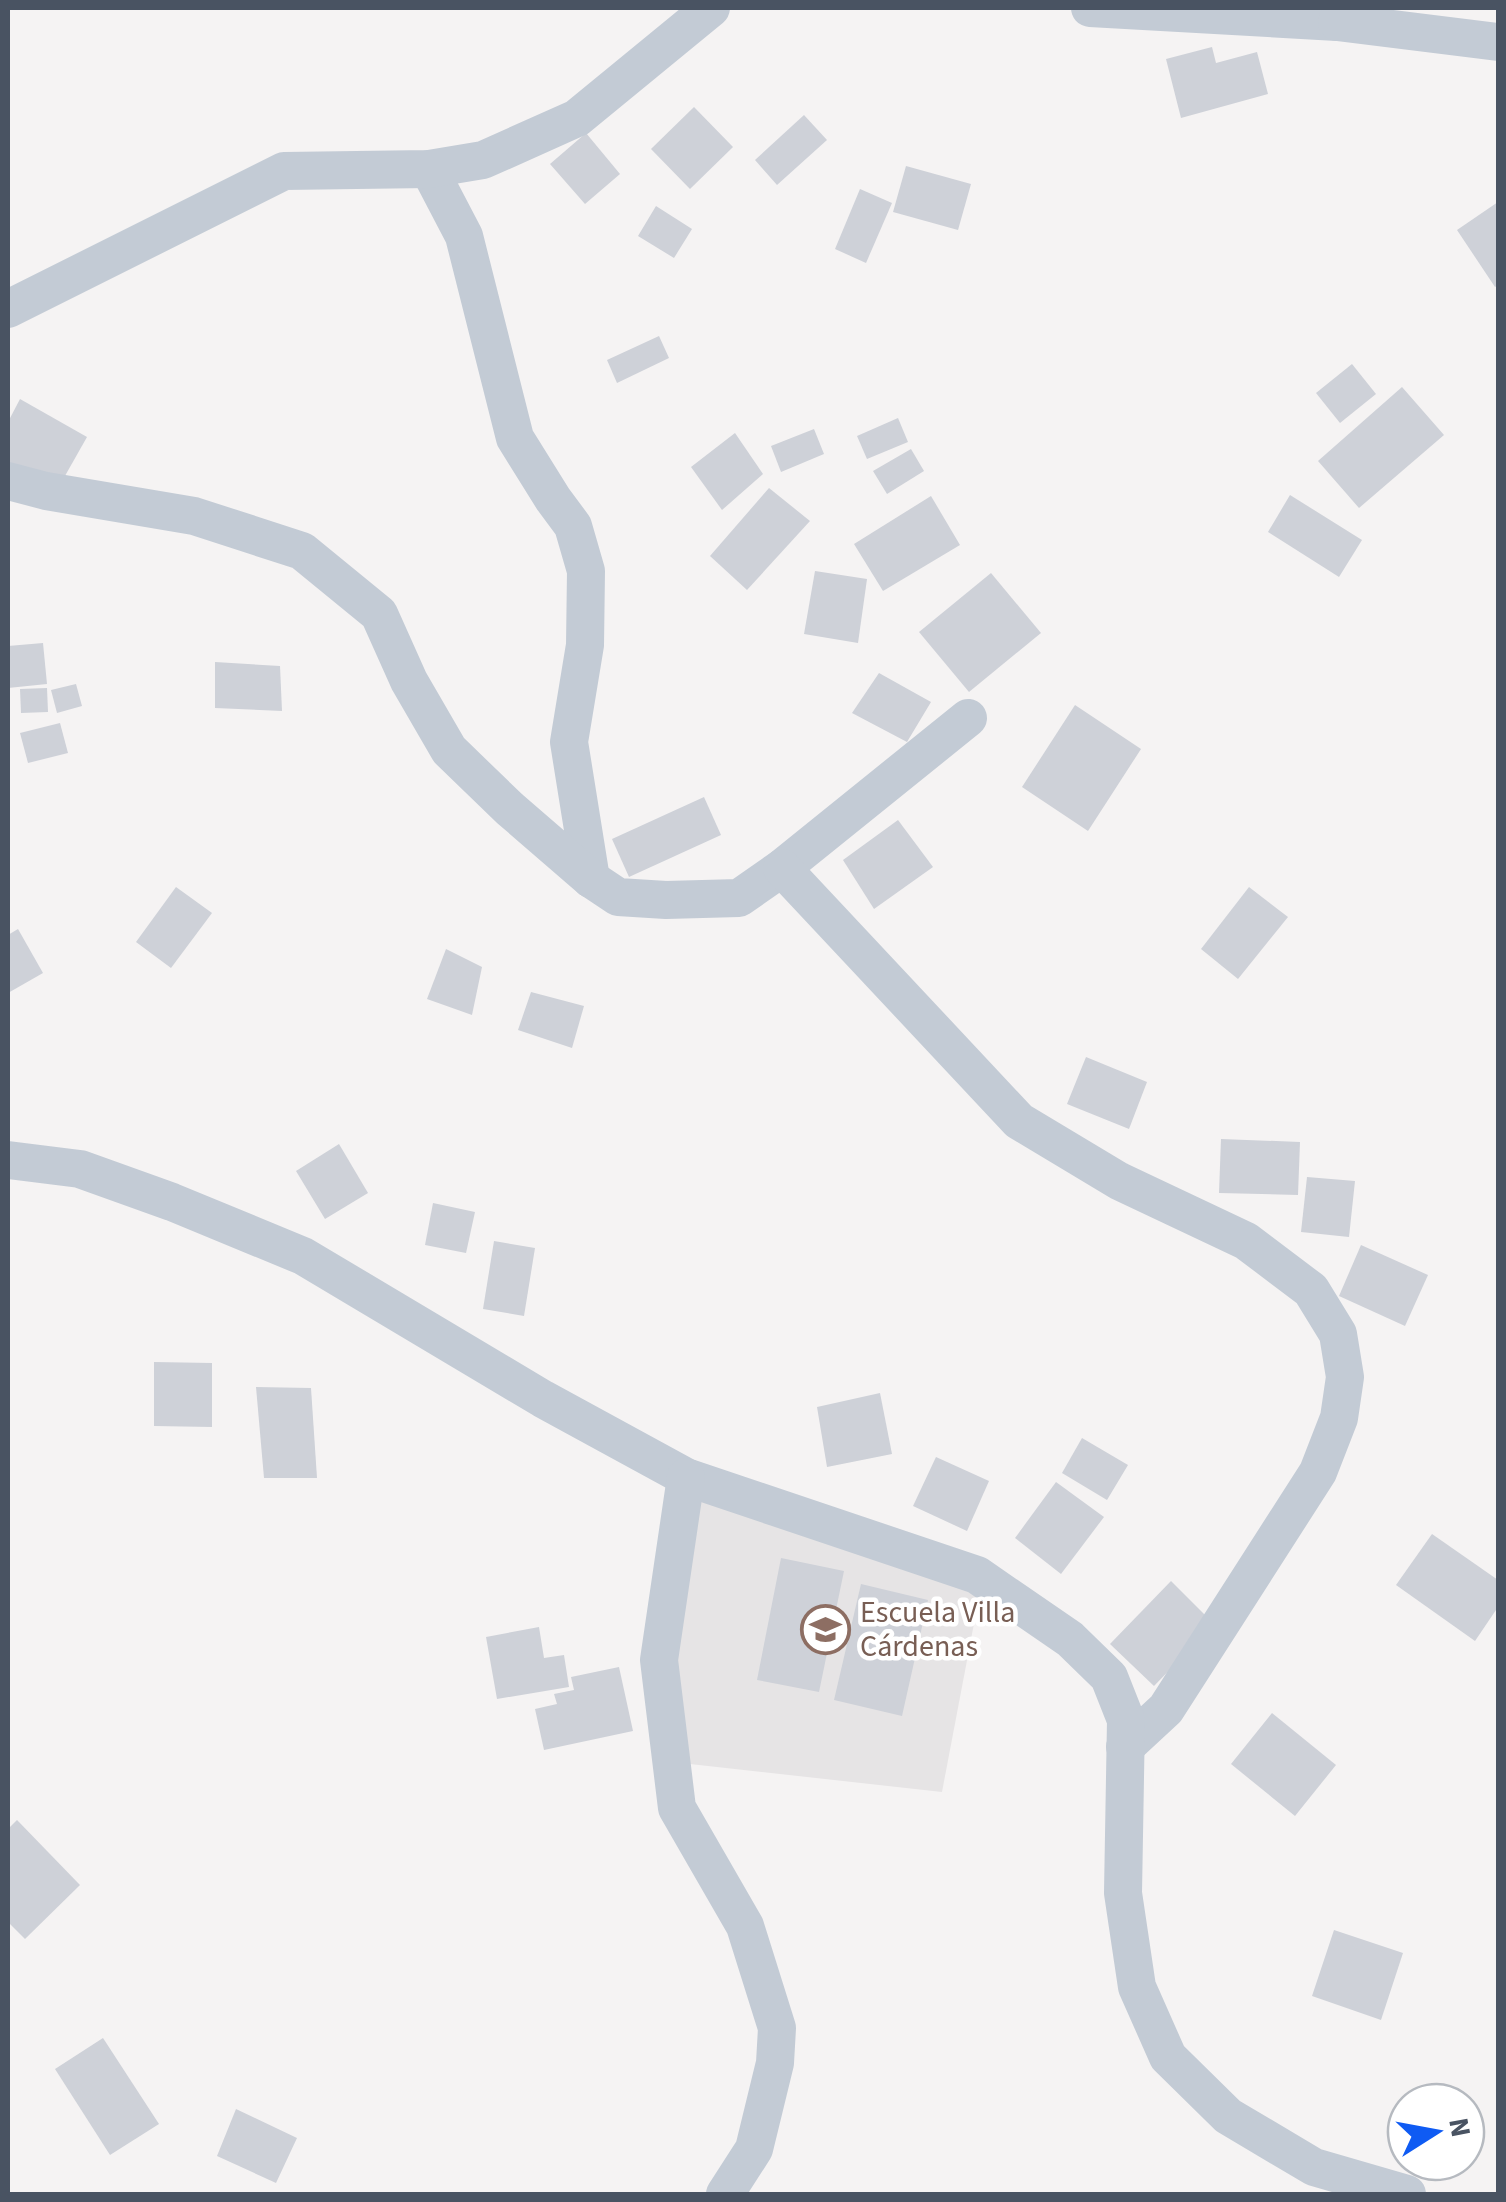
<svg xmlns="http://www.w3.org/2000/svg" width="1506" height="2202" font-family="'Source Sans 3',sans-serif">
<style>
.education{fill:#e6e4e5}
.building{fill:#ced1d8}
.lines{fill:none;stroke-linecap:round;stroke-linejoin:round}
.street{stroke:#c3cbd5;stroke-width:38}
.labels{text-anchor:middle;stroke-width:9;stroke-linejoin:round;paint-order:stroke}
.education-label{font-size:30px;fill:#785e54;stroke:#fff;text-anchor:start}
</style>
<rect width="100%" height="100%" fill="#f5f3f3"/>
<polygon class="education" points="699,1497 980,1592 942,1792 681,1763 671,1666"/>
<g class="building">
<polygon points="1212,47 1216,63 1257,52 1268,94 1181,118 1166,59"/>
<polygon points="694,107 733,147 690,189 651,149"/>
<polygon points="804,115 827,140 777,185 755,160"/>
<polygon points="586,133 620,174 585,204 550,164"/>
<polygon points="906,166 971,184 958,230 893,212"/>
<polygon points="860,189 892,203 866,263 835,249"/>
<polygon points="1498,202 1498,285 1495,287 1457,230"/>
<polygon points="656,206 692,229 674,258 638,236"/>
<polygon points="659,336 669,358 617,383 607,360"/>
<polygon points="1352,364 1376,394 1340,423 1316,393"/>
<polygon points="1402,387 1444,435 1359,508 1318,461"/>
<polygon points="20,399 87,437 57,490 8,462 8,422"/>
<polygon points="898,418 908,442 867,459 857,436"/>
<polygon points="814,429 824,454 781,472 771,446"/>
<polygon points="735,433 763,474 722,510 691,467"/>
<polygon points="911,449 924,471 887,494 873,471"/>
<polygon points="769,488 810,521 747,590 710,556"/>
<polygon points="1290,495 1362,540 1339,577 1268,532"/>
<polygon points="931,496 960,545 883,591 854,544"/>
<polygon points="815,571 867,579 858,643 804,634"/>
<polygon points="991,573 1041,633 969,692 919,632"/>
<polygon points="43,643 47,684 8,688 8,646"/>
<polygon points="215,662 280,666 282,711 215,708"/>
<polygon points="879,673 931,702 907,742 852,713"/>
<polygon points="76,684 82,706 57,713 51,690"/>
<polygon points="47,688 48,712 21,713 20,689"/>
<polygon points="1075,705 1141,749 1088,831 1022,787"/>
<polygon points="60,723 68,753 28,763 20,733"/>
<polygon points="704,797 721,835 629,877 612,839"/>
<polygon points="898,820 933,867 874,909 843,860"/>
<polygon points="176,887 212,913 171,968 136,942"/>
<polygon points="1249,887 1288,917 1238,979 1201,949"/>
<polygon points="18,929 43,973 8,993 8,935"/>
<polygon points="446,949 482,967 472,1015 427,999"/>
<polygon points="531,992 584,1006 572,1048 518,1030"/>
<polygon points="1086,1057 1147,1082 1129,1129 1067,1104"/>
<polygon points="1221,1139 1300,1142 1298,1195 1219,1193"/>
<polygon points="339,1144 368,1193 325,1219 296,1171"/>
<polygon points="1307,1177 1355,1181 1349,1237 1301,1232"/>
<polygon points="433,1203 475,1212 466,1253 425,1245"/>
<polygon points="494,1241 535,1248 524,1316 483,1309"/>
<polygon points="1361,1245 1428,1275 1405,1326 1339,1296"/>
<polygon points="154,1362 212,1363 212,1427 154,1426"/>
<polygon points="256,1387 311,1388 317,1478 264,1478"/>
<polygon points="880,1393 892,1454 827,1467 817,1407"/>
<polygon points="1082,1438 1128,1465 1107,1500 1062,1473"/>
<polygon points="936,1457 989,1481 967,1531 913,1506"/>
<polygon points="1056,1482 1104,1517 1061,1574 1015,1538"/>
<polygon points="1432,1534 1498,1580 1498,1607 1475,1641 1396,1585"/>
<polygon points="781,1558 844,1571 819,1692 757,1680"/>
<polygon points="1171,1581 1214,1624 1154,1686 1110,1644"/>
<polygon points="861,1584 928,1600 902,1716 834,1700"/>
<polygon points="539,1627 544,1658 564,1655 569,1687 497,1699 486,1637"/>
<polygon points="619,1667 633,1731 544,1750 535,1709 557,1704 554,1694 574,1690 571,1677"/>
<polygon points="1272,1713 1336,1765 1295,1816 1231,1764"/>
<polygon points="17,1820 80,1885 25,1939 8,1922 8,1829"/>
<polygon points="1334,1930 1403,1953 1381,2020 1312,1996"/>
<polygon points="103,2038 159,2124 110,2155 55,2069"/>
<polygon points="236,2109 297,2138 276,2183 217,2156"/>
</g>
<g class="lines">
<g class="street">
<polyline points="1090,8 1337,22 1352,8"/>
<polyline points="1337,22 1498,42"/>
<polyline points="429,169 464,236 515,438 553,499 573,526 586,571 585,645 569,742 591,879"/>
<polyline points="8,309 284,171 429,169 483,160 577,118 711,8"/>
<polyline points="8,481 46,491 194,516 302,551 379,614 409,681 449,750 510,809 591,879 618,897 666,900 739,898 782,868 968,718"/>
<polyline points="782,868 1019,1121 1119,1181 1246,1241 1311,1290 1338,1334 1345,1377 1339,1418 1318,1472 1166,1709 1125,1747"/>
<polyline points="8,1160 80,1169 172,1202 303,1256 543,1399 686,1477 977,1575 1070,1639 1109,1677 1126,1720 1123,1893 1137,1987 1168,2057 1228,2116 1314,2167 1407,2194"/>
<polyline points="686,1477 659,1660 677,1808 745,1926 777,2028 775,2063 754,2149 725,2194"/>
</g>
</g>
<defs>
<symbol id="school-ring" viewBox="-11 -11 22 22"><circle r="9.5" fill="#fff" stroke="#8d6e63" stroke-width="1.5"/><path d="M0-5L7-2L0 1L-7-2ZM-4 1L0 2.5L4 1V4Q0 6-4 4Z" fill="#8d6e63"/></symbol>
</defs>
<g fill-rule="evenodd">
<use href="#school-ring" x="798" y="1602" width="55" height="55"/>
</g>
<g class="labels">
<g class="education-label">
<text x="860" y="1622">Escuela Villa<tspan x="860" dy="34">Cárdenas</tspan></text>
</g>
</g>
<rect width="1506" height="2202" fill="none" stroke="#495362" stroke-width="20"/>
<g transform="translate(1436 2132) rotate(79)"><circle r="48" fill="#ffffff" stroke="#b6bac0" stroke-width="2.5"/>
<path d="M0-8L18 38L0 25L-18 38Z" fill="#0f5bf3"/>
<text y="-15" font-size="28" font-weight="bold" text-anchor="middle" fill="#495362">N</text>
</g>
</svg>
